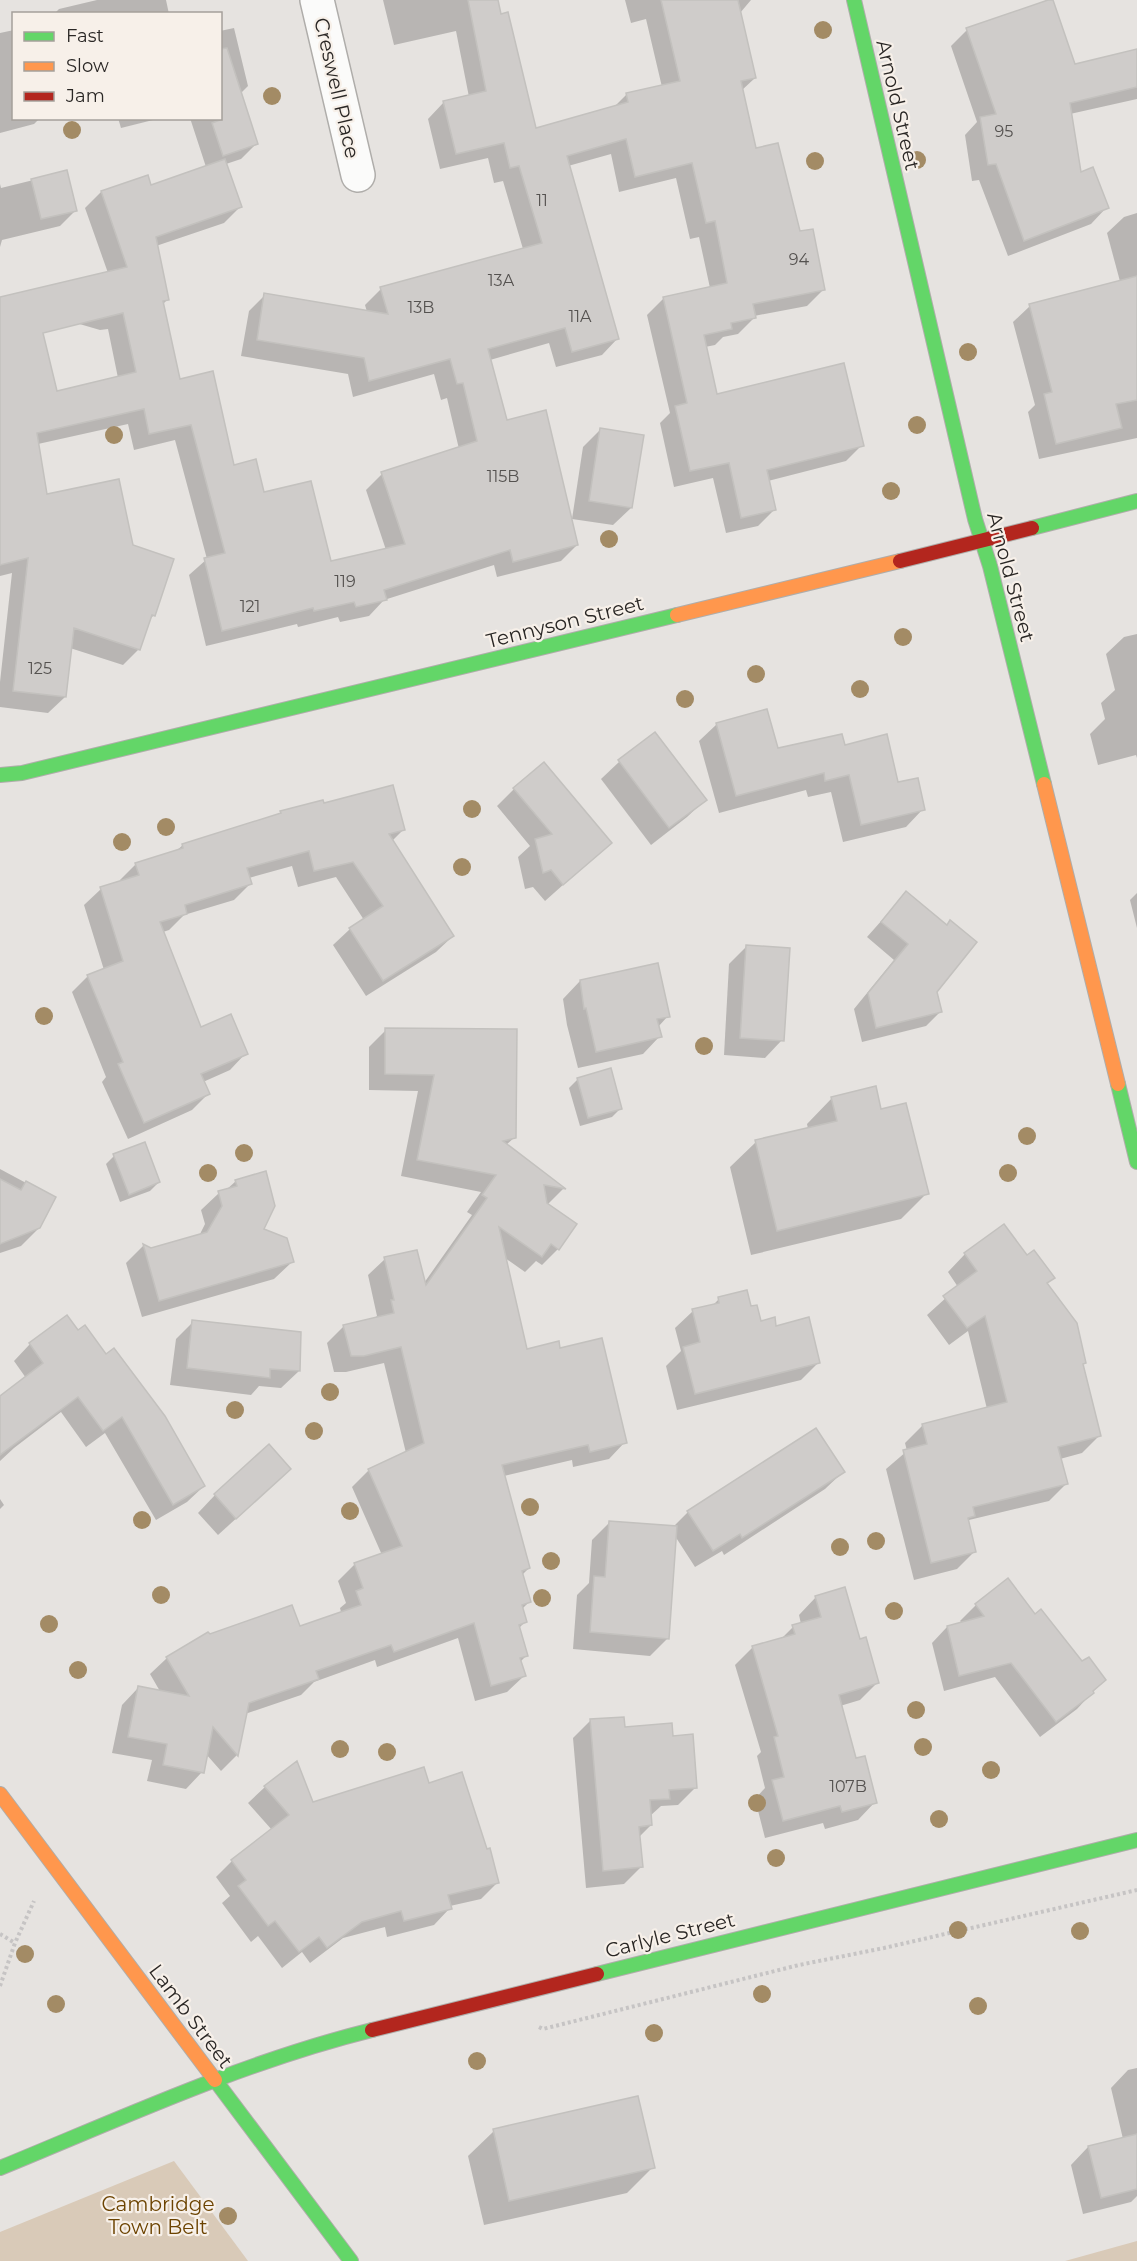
<svg xmlns="http://www.w3.org/2000/svg" width="1137" height="2261" font-family="Montserrat,sans-serif">
<style>
.green{fill:#d9cab8}
.shadow{fill:#0003}
.building{fill:#cfccca;stroke:#c3c1be;stroke-width:1.5;fill-rule:evenodd}
.lines{fill:none;stroke-linecap:round;stroke-linejoin:round}
.street-casing{stroke:#afadaa;stroke-width:36}
.fast-casing{stroke:#afadaa;stroke-width:16}
.slow-casing{stroke:#afadaa;stroke-width:16}
.jam-casing{stroke:#afadaa;stroke-width:16}
.path{stroke:#c6c4c4;stroke-width:4;stroke-dasharray:3 3;stroke-linecap:butt}
.street{stroke:#fbfbfa;stroke-width:33}
.fast{stroke:#63d668;stroke-width:14}
.slow{stroke:#ff974d;stroke-width:14}
.jam{stroke:#b3261e;stroke-width:14}
.tree{fill:#a38b65}
.labels{text-anchor:middle;stroke-width:4.5;stroke-linejoin:round;paint-order:stroke}
.number-label{font-size:16px;fill:#555250}
.street-label{font-size:20px;fill:#2a2725;stroke:#f7f0e9}
.park-label{font-size:20px;fill:#6c4301;stroke:#f7f0e9}
</style>
<rect width="100%" height="100%" fill="#e6e3e0"/>
<g class="green">
<polygon points="174,2161 248,2261 0,2261 0,2232"/>
<polygon points="1137,2241 1137,2261 1065,2261"/>
</g>
<g class="shadow">
<polygon points="97,0 166,0 169,14 54,14 59,9"/>
<polygon points="383,0 497,0 535,130 613,108 627,94 662,87 646,19 631,23 625,0 751,0 740,13 755,78 741,91 755,150 799,233 823,290 807,306 754,316 754,318 738,334 723,337 715,345 705,347 716,396 862,445 846,461 768,481 774,510 758,526 726,533 713,478 674,487 660,423 670,413 647,315 663,299 710,288 699,237 690,239 676,178 619,192 611,154 568,166 618,338 602,355 556,367 549,343 490,360 506,422 577,545 561,561 497,577 494,565 384,600 369,616 340,622 338,617 298,627 297,624 206,646 189,575 207,559 175,440 134,450 128,424 38,444 46,496 132,546 154,615 149,620 139,649 123,665 70,648 65,697 48,713 0,707 0,682 12,573 0,576 0,323 56,393 118,378 108,329 100,330 18,306 108,273 85,208 101,192 147,177 150,187 206,167 190,118 220,118 220,31 234,28 248,86 240,94 256,144 241,159 226,164 240,207 224,223 156,246 168,299 162,305 178,380 233,467 263,494 330,563 386,550 366,490 382,474 459,449 447,398 441,400 434,374 353,397 348,374 241,356 249,311 265,295 367,312 365,305 381,289 523,249 503,181 494,183 488,158 440,169 428,119 444,102 469,97 456,31 394,45"/>
<polygon points="14,30 14,118 40,118 34,124 0,133 0,33"/>
<polygon points="967,30 1074,66 1137,51 1137,99 1070,114 1080,174 1107,207 1091,224 1008,256 979,180 972,181 965,135 977,122 951,46"/>
<polygon points="118,118 161,118 121,128"/>
<polygon points="66,172 76,210 60,226 2,240 0,247 0,184 1,188"/>
<polygon points="1137,213 1137,297 1125,300 1107,233 1124,217"/>
<polygon points="1030,306 1137,353 1137,438 1039,459 1028,412 1035,405 1013,322"/>
<polygon points="601,429 631,508 613,525 572,519 583,447"/>
<polygon points="1137,634 1137,758 1136,755 1098,765 1090,734 1105,719 1101,703 1115,690 1106,654 1124,637"/>
<polygon points="717,724 777,750 844,747 897,784 923,809 906,827 843,842 831,792 808,797 806,790 719,813 699,741"/>
<polygon points="655,734 705,800 687,817 651,845 601,779 619,762"/>
<polygon points="514,789 610,843 545,901 533,887 525,889 518,857 530,846 497,806"/>
<polygon points="323,805 404,829 392,841 453,936 436,952 366,996 333,945 350,929 364,920 336,877 298,887 292,866 249,878 250,884 234,900 184,915 169,930 163,932 201,1029 246,1053 230,1070 203,1082 208,1094 192,1110 128,1139 102,1082 106,1077 72,992 88,976 104,970 84,905 101,889 120,883 120,880 136,864 176,851 183,845 279,815 281,812"/>
<polygon points="906,893 940,1012 926,1026 862,1042 854,1009 894,960 867,937"/>
<polygon points="1137,893 1137,928 1130,900"/>
<polygon points="747,946 782,1040 765,1058 724,1055 729,964"/>
<polygon points="580,981 668,1016 658,1027 660,1036 643,1054 578,1068 567,1025 563,999"/>
<polygon points="386,1030 515,1137 506,1145 563,1189 547,1205 558,1249 542,1265 536,1261 525,1272 505,1258 526,1350 559,1350 625,1442 609,1459 573,1467 572,1460 504,1476 529,1568 522,1575 529,1602 522,1609 525,1622 518,1629 526,1656 520,1662 524,1676 507,1692 475,1701 458,1638 377,1667 375,1660 314,1682 301,1695 245,1714 237,1755 221,1771 206,1754 202,1772 186,1789 147,1781 152,1760 112,1753 122,1705 138,1688 161,1693 150,1674 167,1658 209,1636 299,1628 341,1612 340,1608 346,1603 338,1581 354,1565 382,1555 352,1487 369,1470 406,1453 384,1363 346,1372 334,1372 327,1343 344,1326 374,1319 377,1316 368,1275 385,1259 424,1283 472,1215 467,1212 481,1192 401,1176 418,1091 369,1090 369,1047"/>
<polygon points="578,1079 620,1109 612,1117 580,1126 569,1088"/>
<polygon points="832,1098 880,1111 927,1193 901,1219 751,1255 730,1167 756,1142 808,1129 807,1124"/>
<polygon points="114,1156 159,1182 150,1191 120,1202 106,1164"/>
<polygon points="0,1169 54,1198 39,1228 21,1246 0,1253"/>
<polygon points="236,1181 262,1230 292,1262 274,1279 142,1317 126,1263 143,1246 151,1250 199,1236 205,1224 201,1210 219,1193 226,1190"/>
<polygon points="965,1254 1027,1257 1053,1277 1046,1284 1085,1362 1082,1365 1099,1436 1082,1453 1060,1459 1066,1484 1049,1501 969,1520 967,1522 975,1551 957,1569 914,1580 886,1469 907,1451 905,1443 923,1425 987,1409 968,1331 949,1345 927,1315 958,1287 948,1272"/>
<polygon points="719,1299 750,1308 760,1323 775,1328 819,1362 801,1380 677,1410 666,1366 681,1351 675,1328 693,1311 712,1306"/>
<polygon points="67,1317 204,1486 187,1502 156,1520 105,1433 86,1447 61,1412 14,1448 0,1461 0,1401 26,1378 14,1361 30,1344"/>
<polygon points="193,1322 299,1371 281,1388 259,1386 251,1395 170,1385 176,1339"/>
<polygon points="843,1472 825,1489 724,1555 722,1551 695,1567 675,1536 668,1638 650,1656 573,1649 577,1595 589,1583 592,1540 610,1522 673,1527 688,1512"/>
<polygon points="272,1486 218,1535 198,1513 215,1495"/>
<polygon points="0,1499 4,1505 0,1509"/>
<polygon points="816,1597 859,1640 877,1683 860,1700 840,1706 855,1760 875,1802 858,1820 825,1829 823,1823 765,1838 755,1799 765,1788 757,1756 761,1752 735,1665 753,1647 781,1639 793,1627 801,1624 799,1615"/>
<polygon points="976,1605 1035,1616 1082,1663 1104,1680 1077,1709 1040,1737 995,1677 944,1691 932,1643 947,1627 962,1623 960,1621"/>
<polygon points="590,1721 672,1737 696,1787 678,1805 661,1806 650,1816 651,1825 639,1837 641,1867 624,1884 586,1888 573,1738"/>
<polygon points="296,1763 312,1804 428,1785 497,1883 481,1899 450,1906 450,1908 434,1925 387,1937 385,1927 343,1938 310,1963 302,1952 282,1968 258,1936 251,1942 222,1903 230,1896 216,1877 232,1861 272,1830 248,1803 265,1787"/>
<polygon points="1137,2068 1137,2196 1131,2202 1083,2214 1071,2165 1088,2147 1123,2139 1111,2088 1128,2070"/>
<polygon points="494,2131 653,2167 627,2193 484,2225 468,2156"/>
</g>
<g class="building">
<path d="M 468,0 L 498,0 L 501,14 L 508,12 L 536,128 L 628,102 L 626,93 L 680,81 L 661,0 L 738,0 L 756,78 L 741,81 L 756,148 L 778,143 L 800,231 L 813,229 L 825,290 L 753,304 L 756,318 L 731,323 L 732,329 L 704,335 L 717,394 L 844,363 L 864,446 L 767,470 L 776,510 L 741,518 L 729,463 L 690,471 L 675,406 L 687,403 L 663,297 L 727,283 L 715,221 L 706,223 L 692,163 L 635,177 L 626,139 L 567,156 L 619,339 L 572,352 L 565,328 L 488,349 L 507,420 L 546,410 L 578,545 L 513,562 L 510,550 L 384,590 L 387,600 L 356,607 L 354,602 L 314,611 L 313,608 L 222,631 L 204,558 L 225,553 L 191,425 L 149,434 L 144,409 L 37,433 L 47,494 L 119,479 L 133,545 L 174,559 L 155,616 L 152,615 L 140,650 L 74,628 L 66,697 L 13,691 L 28,558 L 0,565 L 0,297 L 127,267 L 101,191 L 148,175 L 151,185 L 225,159 L 242,207 L 156,237 L 169,300 L 163,301 L 180,379 L 213,371 L 234,465 L 256,459 L 264,492 L 311,481 L 331,561 L 405,544 L 381,472 L 477,441 L 463,383 L 457,384 L 450,359 L 369,381 L 364,358 L 257,340 L 264,293 L 388,314 L 380,287 L 542,243 L 519,166 L 510,168 L 504,143 L 456,154 L 443,101 L 486,91 ZM 123,313 L 136,372 L 57,391 L 43,333 Z"/>
<polygon points="1048,0 1053,0 1075,64 1137,49 1137,87 1070,103 1081,172 1093,167 1109,208 1024,241 996,164 988,165 980,117 996,114 966,28"/>
<polygon points="227,48 258,144 223,156 212,123 220,120 220,49"/>
<polygon points="67,170 77,211 41,219 31,179"/>
<polygon points="1137,276 1137,400 1116,404 1122,428 1056,444 1044,394 1052,392 1029,304"/>
<polygon points="600,428 644,435 632,508 589,501"/>
<polygon points="767,709 778,748 842,734 845,745 887,734 898,782 918,778 925,810 861,825 849,775 825,781 824,773 736,796 716,723"/>
<polygon points="655,732 707,800 669,828 618,760"/>
<polygon points="544,762 612,843 563,885 551,870 543,873 535,839 552,834 513,788"/>
<polygon points="393,785 405,830 389,834 454,936 383,981 349,928 383,906 353,862 314,871 309,851 247,868 252,884 185,905 187,914 160,922 201,1027 231,1014 248,1054 201,1074 210,1094 144,1123 118,1064 123,1062 87,975 123,961 100,887 139,875 135,863 183,848 182,844 281,813 280,811 323,800 324,803"/>
<polygon points="906,891 947,925 950,920 977,942 937,992 942,1012 876,1028 868,993 908,944 881,922"/>
<polygon points="746,945 790,948 784,1041 740,1038"/>
<polygon points="658,963 670,1017 657,1019 662,1037 596,1052 586,1008 584,1009 580,980"/>
<polygon points="385,1028 517,1029 516,1138 503,1141 566,1189 544,1185 547,1203 577,1224 559,1250 551,1244 542,1257 499,1227 527,1349 559,1341 560,1348 602,1338 627,1443 590,1452 588,1445 502,1465 530,1568 522,1571 531,1602 522,1605 527,1622 519,1625 528,1656 520,1658 526,1676 491,1686 474,1623 394,1652 391,1645 316,1671 319,1679 249,1703 238,1756 213,1727 204,1773 163,1765 167,1744 128,1737 138,1686 189,1696 166,1657 208,1632 210,1634 292,1605 300,1626 361,1605 356,1591 363,1588 354,1563 402,1546 368,1469 424,1443 401,1347 364,1356 351,1356 343,1325 394,1313 391,1300 394,1300 384,1257 417,1250 426,1285 487,1198 482,1195 496,1175 417,1160 434,1075 385,1074"/>
<polygon points="611,1068 622,1109 588,1118 577,1078"/>
<polygon points="876,1086 881,1109 906,1103 929,1194 777,1231 755,1140 837,1121 831,1097"/>
<polygon points="145,1142 160,1182 129,1195 113,1154"/>
<polygon points="266,1171 275,1206 264,1229 287,1238 294,1262 159,1301 143,1244 151,1248 207,1232 222,1206 218,1191 237,1186 235,1180"/>
<polygon points="0,1179 21,1190 26,1181 56,1197 40,1228 0,1244"/>
<polygon points="1004,1224 1027,1255 1034,1250 1055,1278 1047,1283 1077,1323 1086,1363 1083,1364 1101,1436 1058,1447 1068,1484 973,1507 975,1516 968,1518 976,1552 931,1563 903,1450 927,1444 922,1424 1007,1402 985,1316 967,1328 943,1296 977,1271 964,1253"/>
<polygon points="747,1290 751,1306 757,1305 761,1321 775,1317 776,1326 809,1317 820,1363 695,1394 683,1347 700,1342 692,1309 719,1303 718,1297"/>
<polygon points="67,1315 78,1330 85,1325 106,1354 114,1348 165,1416 205,1486 173,1505 122,1417 103,1431 78,1397 0,1455 0,1396 43,1363 29,1343"/>
<polygon points="192,1320 301,1332 300,1371 270,1369 270,1378 187,1368"/>
<polygon points="816,1428 845,1472 742,1538 740,1534 713,1551 687,1511"/>
<polygon points="269,1444 291,1469 236,1519 214,1494"/>
<polygon points="609,1521 677,1526 669,1639 590,1632 594,1576 605,1577"/>
<polygon points="1008,1578 1035,1614 1041,1609 1082,1661 1089,1657 1106,1680 1093,1691 1094,1693 1056,1722 1011,1663 959,1676 947,1626 984,1616 975,1604"/>
<polygon points="845,1587 860,1639 866,1637 879,1683 839,1695 856,1758 865,1756 877,1803 842,1812 840,1806 783,1821 772,1780 784,1777 774,1737 778,1736 752,1646 795,1634 792,1625 821,1617 815,1596"/>
<polygon points="624,1717 625,1727 672,1723 673,1736 693,1734 697,1788 669,1790 670,1799 650,1800 652,1825 639,1827 643,1867 603,1871 590,1719"/>
<polygon points="297,1761 313,1802 424,1767 429,1783 462,1772 487,1849 490,1848 499,1883 448,1895 452,1909 404,1921 401,1911 362,1922 327,1948 319,1937 299,1952 275,1921 268,1926 238,1886 246,1880 231,1860 289,1815 264,1786"/>
<polygon points="638,2096 655,2168 509,2201 493,2129"/>
<polygon points="1137,2134 1137,2189 1101,2198 1088,2146"/>
</g>
<g class="lines">
<defs>
<polyline id="street" points="317,0 358,175"/>
<g id="fast">
<polyline points="854,0 975,519 990,566 1044,784"/>
<polyline points="1032,528 1137,501"/>
<polyline points="0,775 22,773 677,615"/>
<polyline points="1118,1084 1137,1162"/>
<polyline points="597,1974 1137,1840"/>
<polyline points="215,2080 351,2261"/>
<path d="M 0,2168 C 122,2118 243,2062 372,2030"/>
</g>
<g id="slow">
<polyline points="677,615 900,561"/>
<polyline points="1044,784 1118,1084"/>
<polyline points="0,1794 215,2080"/>
</g>
<g id="jam">
<polyline points="900,561 1032,528"/>
<polyline points="372,2030 597,1974"/>
</g>
</defs>
<use href="#street" class="street-casing"/>
<use href="#fast" class="fast-casing"/>
<use href="#slow" class="slow-casing"/>
<use href="#jam" class="jam-casing"/>
<g class="path">
<polyline points="0,1934 15,1943"/>
<polyline points="0,1986 15,1943 34,1901"/>
<polyline points="539,2027 543,2029 799,1965 884,1948 1137,1890"/>
</g>
<use href="#street" class="street"/>
<use href="#fast" class="fast"/>
<use href="#slow" class="slow"/>
<use href="#jam" class="jam"/>
</g>
<g class="tree">
<circle cx="823" cy="30" r="9"/>
<circle cx="272" cy="96" r="9"/>
<circle cx="72" cy="130" r="9"/>
<circle cx="917" cy="160" r="9"/>
<circle cx="815" cy="161" r="9"/>
<circle cx="968" cy="352" r="9"/>
<circle cx="917" cy="425" r="9"/>
<circle cx="114" cy="435" r="9"/>
<circle cx="891" cy="491" r="9"/>
<circle cx="609" cy="539" r="9"/>
<circle cx="903" cy="637" r="9"/>
<circle cx="756" cy="674" r="9"/>
<circle cx="860" cy="689" r="9"/>
<circle cx="685" cy="699" r="9"/>
<circle cx="472" cy="809" r="9"/>
<circle cx="166" cy="827" r="9"/>
<circle cx="122" cy="842" r="9"/>
<circle cx="462" cy="867" r="9"/>
<circle cx="44" cy="1016" r="9"/>
<circle cx="704" cy="1046" r="9"/>
<circle cx="1027" cy="1136" r="9"/>
<circle cx="244" cy="1153" r="9"/>
<circle cx="208" cy="1173" r="9"/>
<circle cx="1008" cy="1173" r="9"/>
<circle cx="330" cy="1392" r="9"/>
<circle cx="235" cy="1410" r="9"/>
<circle cx="314" cy="1431" r="9"/>
<circle cx="530" cy="1507" r="9"/>
<circle cx="350" cy="1511" r="9"/>
<circle cx="142" cy="1520" r="9"/>
<circle cx="876" cy="1541" r="9"/>
<circle cx="840" cy="1547" r="9"/>
<circle cx="551" cy="1561" r="9"/>
<circle cx="161" cy="1595" r="9"/>
<circle cx="542" cy="1598" r="9"/>
<circle cx="894" cy="1611" r="9"/>
<circle cx="49" cy="1624" r="9"/>
<circle cx="78" cy="1670" r="9"/>
<circle cx="916" cy="1710" r="9"/>
<circle cx="923" cy="1747" r="9"/>
<circle cx="340" cy="1749" r="9"/>
<circle cx="387" cy="1752" r="9"/>
<circle cx="991" cy="1770" r="9"/>
<circle cx="757" cy="1803" r="9"/>
<circle cx="939" cy="1819" r="9"/>
<circle cx="776" cy="1858" r="9"/>
<circle cx="958" cy="1930" r="9"/>
<circle cx="1080" cy="1931" r="9"/>
<circle cx="25" cy="1954" r="9"/>
<circle cx="762" cy="1994" r="9"/>
<circle cx="56" cy="2004" r="9"/>
<circle cx="978" cy="2006" r="9"/>
<circle cx="654" cy="2033" r="9"/>
<circle cx="477" cy="2061" r="9"/>
<circle cx="228" cy="2216" r="9"/>
</g>
<g class="labels">
<g class="number-label">
<text x="1004" y="137">95</text>
<text x="542" y="206">11</text>
<text x="799" y="265">94</text>
<text x="501" y="286">13A</text>
<text x="421" y="313">13B</text>
<text x="580" y="322">11A</text>
<text x="503" y="482">115B</text>
<text x="345" y="587">119</text>
<text x="250" y="612">121</text>
<text x="40" y="674">125</text>
<text x="848" y="1792">107B</text>
</g>
<g class="street-label">
<text transform="translate(337 88) rotate(77)" y="7">Creswell Place</text>
<text transform="translate(898 105) rotate(77)" y="7">Arnold Street</text>
<text transform="translate(1011 577) rotate(75)" y="7">Arnold Street</text>
<text transform="translate(565 622) rotate(-14)" y="7">Tennyson Street</text>
<text transform="translate(670 1935) rotate(-14)" y="7">Carlyle Street</text>
<text transform="translate(191 2016) rotate(53)" y="7">Lamb Street</text>
</g>
<g class="park-label">
<text x="158" y="2211">Cambridge<tspan x="158" dy="23">Town Belt</tspan></text>
</g>
</g>
<rect x="12" y="12" width="210" height="108" fill="#f7f0e9" stroke="#a5a09b" stroke-width="1.5"/>
<rect x="24" y="32" width="30" height="9" fill="#63d668" stroke="#a5a09b" stroke-width="1.5"/>
<text x="66" y="42" font-size="18" fill="#2a2725">Fast</text>
<rect x="24" y="62" width="30" height="9" fill="#ff974d" stroke="#a5a09b" stroke-width="1.5"/>
<text x="66" y="72" font-size="18" fill="#2a2725">Slow</text>
<rect x="24" y="92" width="30" height="9" fill="#b3261e" stroke="#a5a09b" stroke-width="1.5"/>
<text x="66" y="102" font-size="18" fill="#2a2725">Jam</text>
</svg>
